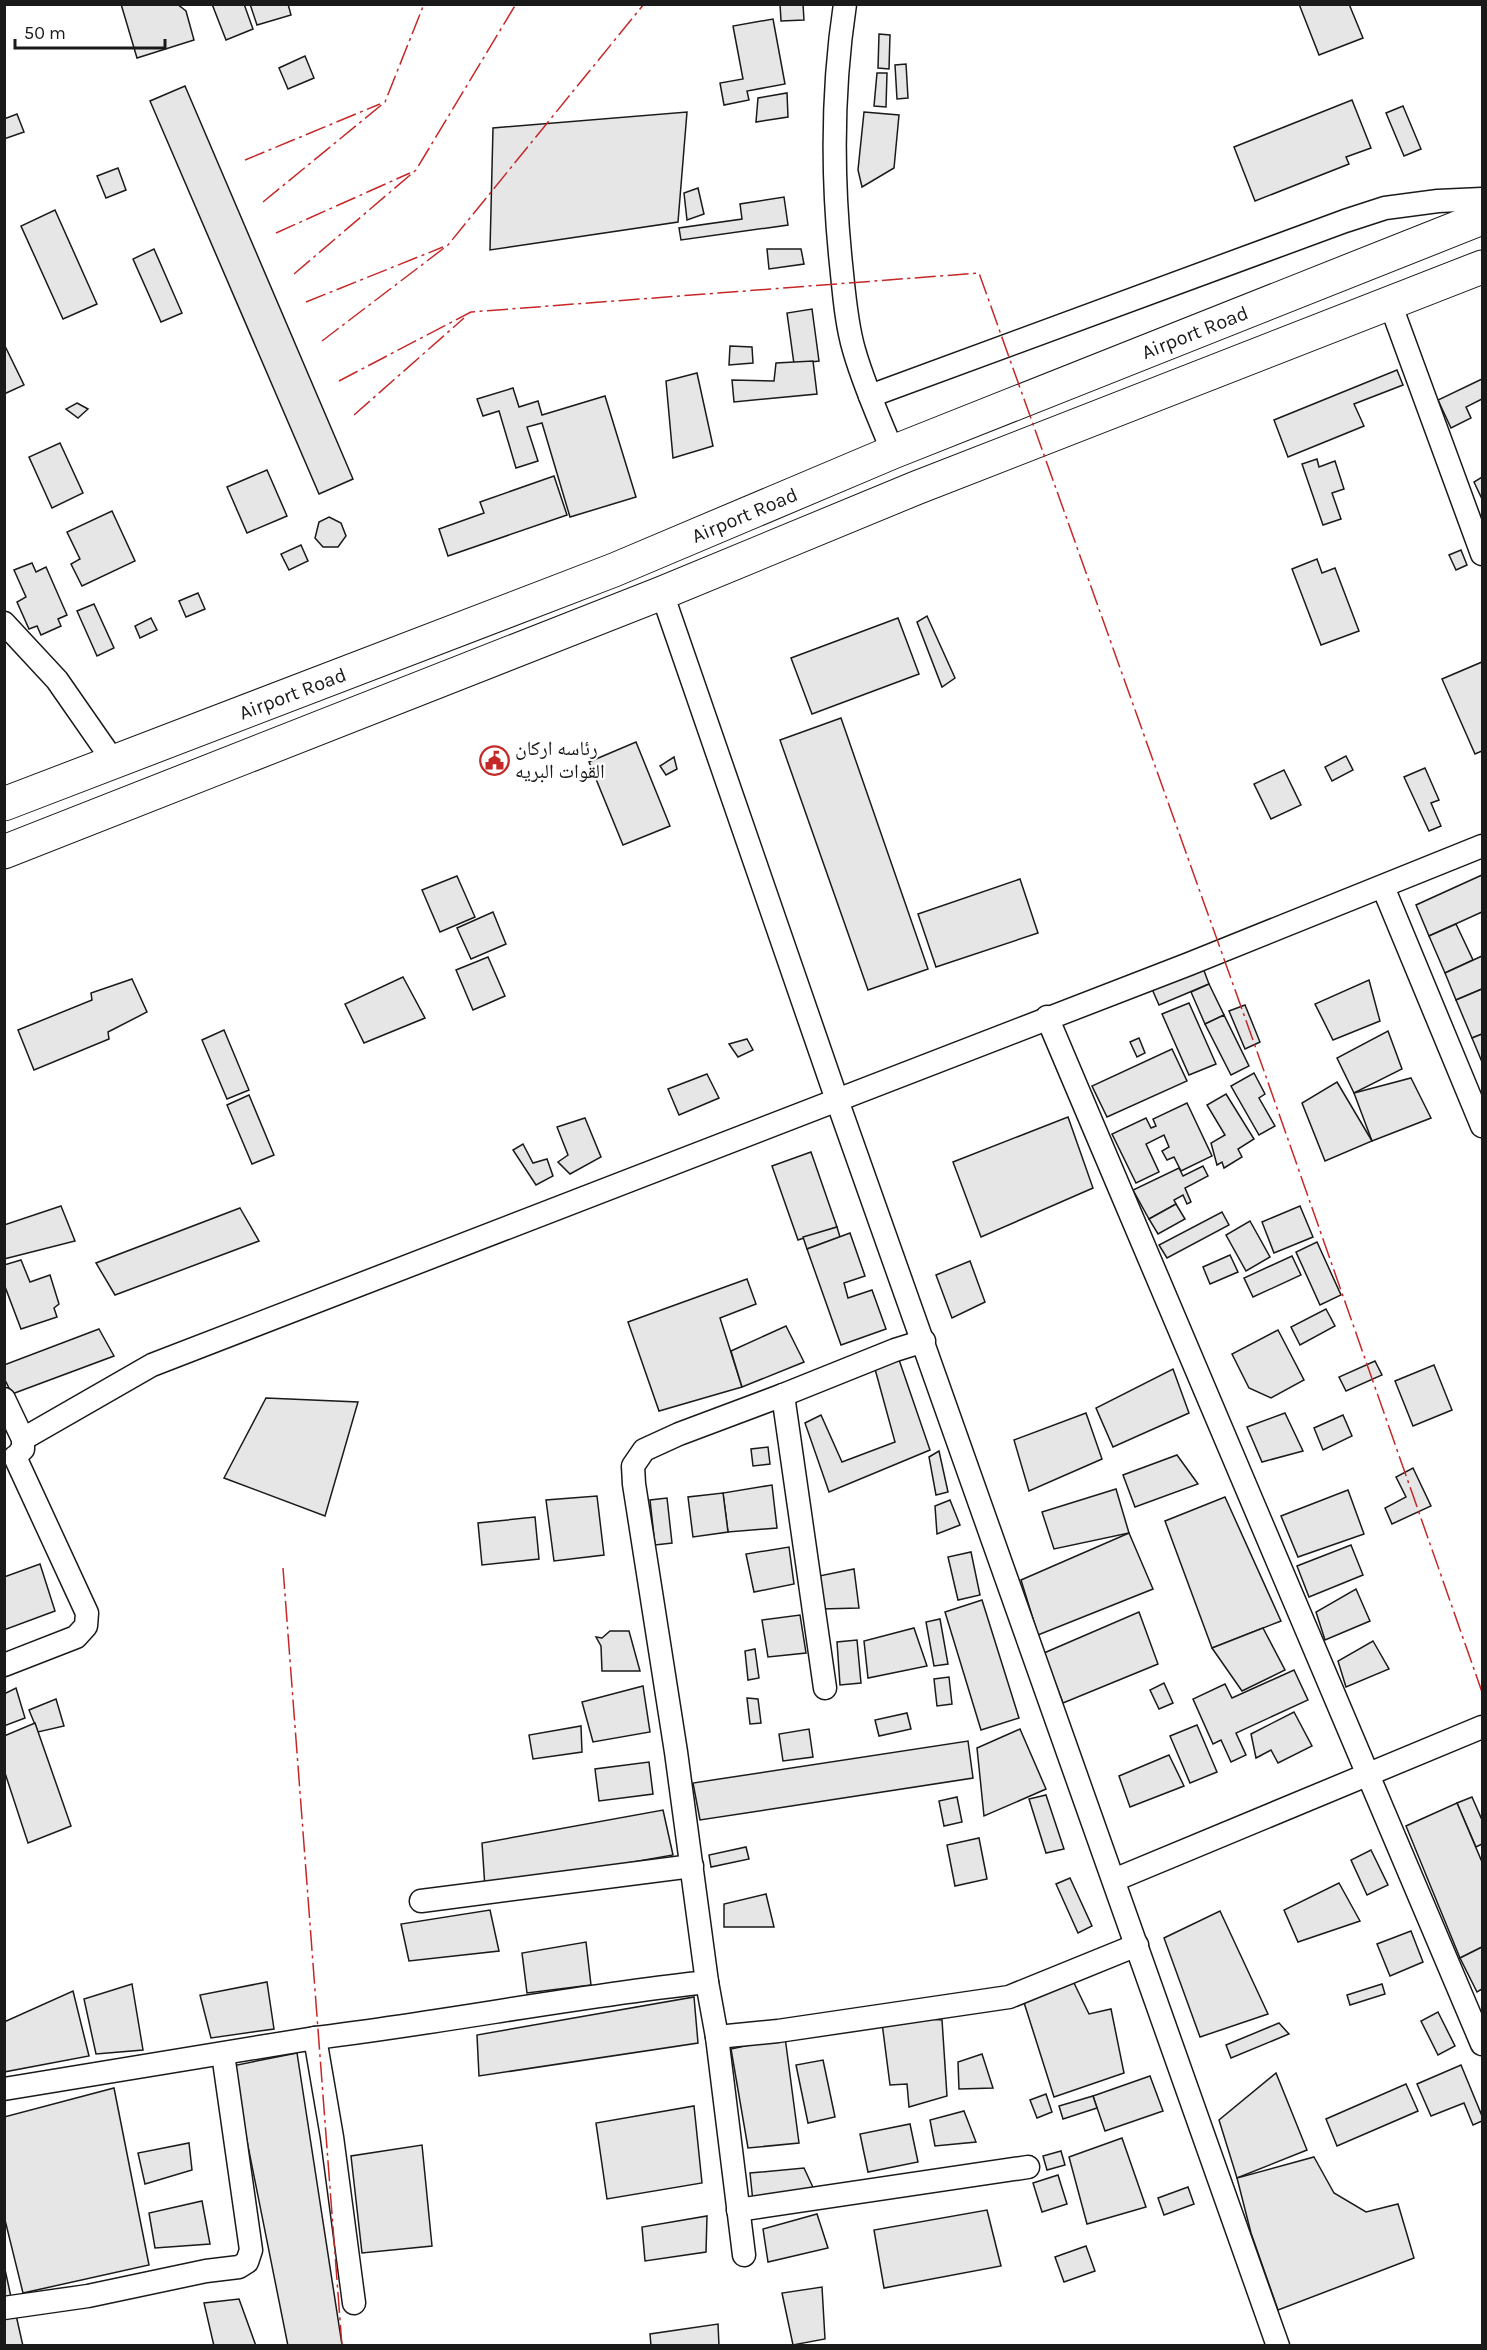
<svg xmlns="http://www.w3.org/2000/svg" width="1487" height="2350" font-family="Karla,'Noto Naskh Arabic',sans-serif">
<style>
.building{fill:#e6e6e6;stroke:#1a1a1a;stroke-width:1.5}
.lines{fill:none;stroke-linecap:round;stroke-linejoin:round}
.minor-casing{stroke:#1a1a1a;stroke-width:25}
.highway-casing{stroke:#1a1a1a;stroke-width:35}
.minor{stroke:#fff;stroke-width:22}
.highway{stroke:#fff;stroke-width:33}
.power{stroke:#c62828;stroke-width:1.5;stroke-dasharray:21 4.5 3 4.5;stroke-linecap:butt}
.labels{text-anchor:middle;stroke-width:4.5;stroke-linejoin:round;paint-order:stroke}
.street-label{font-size:20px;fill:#1a1a1a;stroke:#fff}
.poi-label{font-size:20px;fill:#1a1a1a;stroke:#fff;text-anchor:start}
</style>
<rect width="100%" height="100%" fill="#fff"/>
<g class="building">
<polygon points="121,4 177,4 186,11 194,40 137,58"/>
<polygon points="212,4 244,4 253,29 226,40"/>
<polygon points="250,4 288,4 291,15 257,25"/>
<polygon points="780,4 803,4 804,20 781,21"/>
<polygon points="1299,4 1349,4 1363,38 1319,55"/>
<polygon points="773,19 785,84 747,91 749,100 724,105 720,83 743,79 733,26"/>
<polygon points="879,34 890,35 889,69 878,68"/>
<polygon points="305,56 314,78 288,89 279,68"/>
<polygon points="906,64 908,98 897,99 895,65"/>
<polygon points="877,73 887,73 886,107 874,106"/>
<polygon points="185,86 353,479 319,494 150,101"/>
<polygon points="787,93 788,117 756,122 758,98"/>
<polygon points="1352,100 1371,148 1346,157 1349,164 1255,201 1234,147"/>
<polygon points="1403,106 1421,149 1404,156 1386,113"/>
<polygon points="687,112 678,222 490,250 493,128"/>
<polygon points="864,112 899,115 894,168 862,187 858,170"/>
<polygon points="17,114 24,132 4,139 4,119"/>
<polygon points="118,168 126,190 106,198 97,176"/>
<polygon points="698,188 704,214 687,220 684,193"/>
<polygon points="784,197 788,225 681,240 679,228 742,219 740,204"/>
<polygon points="55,210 97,304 63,319 21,226"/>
<polygon points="154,249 182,313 161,322 133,259"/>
<polygon points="767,249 801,249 804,264 769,269"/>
<polygon points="812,309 819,361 794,364 787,313"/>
<polygon points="4,344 24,385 4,394"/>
<polygon points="730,346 752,347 753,363 729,365"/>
<polygon points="813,361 817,394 734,402 732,380 774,381 776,363"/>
<polygon points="1397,370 1403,385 1354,404 1364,426 1288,457 1274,420"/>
<polygon points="697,373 713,446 673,458 666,381"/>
<polygon points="1482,379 1482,399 1466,407 1471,418 1451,428 1438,400"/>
<polygon points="513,388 519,407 538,401 542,415 605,396 636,497 570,517 542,423 527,427 538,461 516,468 499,411 483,416 477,399"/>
<polygon points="77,403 88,409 78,418 66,409"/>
<polygon points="60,443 83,493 52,508 29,457"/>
<polygon points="1317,459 1319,467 1335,461 1344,489 1332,493 1341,519 1323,525 1302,464"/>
<polygon points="267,470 287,516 247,533 227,487"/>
<polygon points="554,476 567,515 448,556 439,529 484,513 480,502"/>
<polygon points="1482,477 1482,499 1474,482"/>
<polygon points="112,511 135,561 82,586 71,564 80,559 67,532"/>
<polygon points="329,517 341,523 346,536 338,547 323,547 315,538 319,522"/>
<polygon points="301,545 308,561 289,570 281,554"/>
<polygon points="1461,550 1467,565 1456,570 1449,555"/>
<polygon points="1317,559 1322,573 1335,568 1359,631 1321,645 1292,569"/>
<polygon points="32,563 36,572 46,567 67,615 58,619 61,626 41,635 37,626 29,629 17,602 26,597 14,570"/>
<polygon points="198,593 205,609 186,617 179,601"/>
<polygon points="94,604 114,648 97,656 77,611"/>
<polygon points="927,616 955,678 942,687 917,622"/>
<polygon points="151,618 157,630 140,638 135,626"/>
<polygon points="898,618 919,674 812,714 791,658"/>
<polygon points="1482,662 1482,751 1475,754 1442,679"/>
<polygon points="841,718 928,969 868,990 780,740"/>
<polygon points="636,742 670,826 623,845 589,762"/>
<polygon points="1346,756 1353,770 1332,781 1325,767"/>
<polygon points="674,757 677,769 666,775 660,766"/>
<polygon points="1425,768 1439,800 1431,803 1441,826 1429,831 1404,777"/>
<polygon points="1284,770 1301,805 1271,819 1254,784"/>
<polygon points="1482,875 1482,912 1429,936 1416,905"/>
<polygon points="457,876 475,917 440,932 422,890"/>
<polygon points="1020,879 1038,933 936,967 918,914"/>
<polygon points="493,912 506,944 471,959 457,928"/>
<polygon points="1456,924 1473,960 1445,973 1429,936"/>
<polygon points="1482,956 1482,989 1456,1000 1445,973"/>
<polygon points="488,957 505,996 473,1010 456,970"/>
<polygon points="1203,968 1209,984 1159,1005 1152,989"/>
<polygon points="403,977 425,1018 364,1043 345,1004"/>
<polygon points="132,979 147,1012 108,1032 109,1039 34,1070 18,1030 92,1000 91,993"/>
<polygon points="1369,980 1380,1021 1333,1040 1315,1004"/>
<polygon points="1209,984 1224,1015 1205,1024 1191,992"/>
<polygon points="1482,989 1482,1034 1472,1038 1456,1000"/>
<polygon points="1189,1003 1216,1064 1189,1075 1162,1014"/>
<polygon points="1245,1005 1260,1042 1245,1049 1229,1011"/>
<polygon points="1224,1015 1249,1066 1231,1075 1205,1024"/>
<polygon points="224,1030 249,1090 227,1099 202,1040"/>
<polygon points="1388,1031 1402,1069 1354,1093 1337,1058"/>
<polygon points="1482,1034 1482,1062 1472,1038"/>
<polygon points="1139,1038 1145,1053 1137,1057 1130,1042"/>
<polygon points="747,1039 753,1050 738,1057 729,1044"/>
<polygon points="1172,1049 1187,1081 1107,1117 1092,1086"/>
<polygon points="1254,1073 1265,1094 1259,1098 1275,1126 1259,1135 1231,1086"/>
<polygon points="707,1074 719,1098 679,1115 668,1089"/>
<polygon points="1411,1078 1431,1118 1372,1141 1354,1093"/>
<polygon points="1337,1082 1372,1141 1325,1161 1302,1103"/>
<polygon points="1226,1094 1254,1139 1238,1149 1242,1157 1224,1168 1222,1162 1217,1165 1211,1143 1225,1135 1207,1105"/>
<polygon points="249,1095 274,1155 252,1164 227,1105"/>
<polygon points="1187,1103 1212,1156 1181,1171 1174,1157 1167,1160 1162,1151 1169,1147 1164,1135 1146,1144 1159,1172 1136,1183 1112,1134 1146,1118 1151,1128 1156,1126 1153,1119"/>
<polygon points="1068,1117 1093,1188 981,1237 953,1162"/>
<polygon points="585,1118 601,1157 570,1174 558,1162 568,1155 557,1127"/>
<polygon points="523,1144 533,1163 547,1159 553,1176 536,1185 513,1150"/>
<polygon points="811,1152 837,1227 798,1240 772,1166"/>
<polygon points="1203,1166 1208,1176 1185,1188 1191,1202 1187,1204 1183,1195 1174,1200 1176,1204 1149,1219 1133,1190 1179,1168 1183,1176"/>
<polygon points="1176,1204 1185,1219 1158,1234 1149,1219"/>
<polygon points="61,1206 75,1241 4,1259 4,1225"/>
<polygon points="1300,1206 1313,1237 1274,1253 1262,1222"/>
<polygon points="240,1208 259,1241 115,1295 96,1263"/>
<polygon points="1222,1212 1229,1225 1167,1258 1159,1245"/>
<polygon points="1250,1221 1270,1257 1246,1271 1226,1235"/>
<polygon points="837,1227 840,1237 807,1249 803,1237"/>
<polygon points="850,1233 865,1276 844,1283 848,1298 872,1290 886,1329 841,1345 807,1249"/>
<polygon points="1317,1242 1341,1295 1320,1305 1296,1252"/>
<polygon points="1230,1255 1238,1272 1210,1284 1203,1267"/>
<polygon points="1292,1256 1301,1275 1253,1297 1244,1278"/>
<polygon points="21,1260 30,1282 50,1275 59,1304 54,1308 57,1317 21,1329 4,1284 4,1265"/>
<polygon points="970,1261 985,1302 952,1318 936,1275"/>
<polygon points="747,1279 756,1304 720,1318 742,1387 659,1411 628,1322"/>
<polygon points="1326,1309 1335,1326 1300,1345 1291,1327"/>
<polygon points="786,1326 804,1362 742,1387 731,1351"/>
<polygon points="99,1329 114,1356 12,1394 4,1378 4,1365"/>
<polygon points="1278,1330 1304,1380 1271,1398 1249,1388 1232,1354"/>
<polygon points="896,1351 930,1450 829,1492 805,1423 821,1415 842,1462 895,1442 875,1369"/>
<polygon points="1375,1361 1382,1375 1346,1391 1339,1377"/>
<polygon points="1434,1365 1452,1410 1413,1426 1395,1381"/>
<polygon points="1173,1369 1189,1413 1113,1447 1096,1408"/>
<polygon points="266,1398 358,1402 325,1516 224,1478"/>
<polygon points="1086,1413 1102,1459 1029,1491 1014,1440"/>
<polygon points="1285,1413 1303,1451 1262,1462 1247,1427"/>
<polygon points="1343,1415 1352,1436 1323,1450 1314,1428"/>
<polygon points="768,1447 770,1464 753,1466 751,1449"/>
<polygon points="939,1451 948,1492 936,1495 929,1457"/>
<polygon points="1177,1455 1198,1484 1135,1507 1123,1475"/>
<polygon points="1413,1468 1431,1506 1392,1524 1385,1508 1406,1497 1396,1477"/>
<polygon points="772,1485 777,1528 728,1532 723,1493"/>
<polygon points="1116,1489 1129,1533 1054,1549 1042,1512"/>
<polygon points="1348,1490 1364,1534 1298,1557 1281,1516"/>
<polygon points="723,1493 728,1532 693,1537 688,1497"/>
<polygon points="597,1496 604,1555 554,1561 546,1500"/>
<polygon points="1225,1497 1281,1621 1212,1648 1165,1521"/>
<polygon points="667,1498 672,1543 655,1545 650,1500"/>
<polygon points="950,1500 960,1525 937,1534 935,1506"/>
<polygon points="535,1517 539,1559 482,1565 478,1523"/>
<polygon points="1129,1533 1153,1589 1038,1635 1021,1580"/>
<polygon points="1351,1545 1363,1575 1309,1597 1297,1566"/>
<polygon points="789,1547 794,1584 754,1592 746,1554"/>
<polygon points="971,1552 980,1595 958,1600 948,1557"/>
<polygon points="40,1564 55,1611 4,1630 4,1577"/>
<polygon points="854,1569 859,1608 821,1609 819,1576"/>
<polygon points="1356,1589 1370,1621 1325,1640 1316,1612"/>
<polygon points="982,1600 1019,1718 981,1730 945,1612"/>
<polygon points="1139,1612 1158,1664 1063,1703 1044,1653"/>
<polygon points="800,1615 806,1653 768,1657 762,1620"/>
<polygon points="940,1619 948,1664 934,1666 926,1622"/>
<polygon points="914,1628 927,1666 868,1678 864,1641"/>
<polygon points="1263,1628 1285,1670 1242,1691 1212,1648"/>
<polygon points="610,1631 629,1631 640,1671 602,1671 601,1646 596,1637 602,1638"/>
<polygon points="857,1640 861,1683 840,1685 837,1642"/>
<polygon points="1373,1641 1389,1669 1346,1687 1338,1661"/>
<polygon points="755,1649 759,1678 748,1680 745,1651"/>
<polygon points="1294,1670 1308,1700 1236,1733 1246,1755 1231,1762 1221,1740 1213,1744 1193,1699 1225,1684 1232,1698"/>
<polygon points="949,1677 952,1704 937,1706 934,1679"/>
<polygon points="1164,1683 1173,1703 1159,1709 1150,1690"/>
<polygon points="643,1686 650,1732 593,1742 582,1702"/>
<polygon points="16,1688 25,1718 4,1726 4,1694"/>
<polygon points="747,1698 758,1699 761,1723 750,1724"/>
<polygon points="56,1699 64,1726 38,1732 29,1710"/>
<polygon points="1294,1712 1312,1746 1278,1763 1271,1750 1256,1758 1251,1734"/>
<polygon points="907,1713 911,1729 879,1736 875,1720"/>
<polygon points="35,1723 71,1826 28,1843 4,1770 4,1736"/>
<polygon points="1197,1725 1217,1772 1190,1783 1170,1736"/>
<polygon points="581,1726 582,1752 533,1759 529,1735"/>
<polygon points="809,1729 813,1757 783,1761 779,1734"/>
<polygon points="1020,1729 1046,1789 984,1816 977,1748"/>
<polygon points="968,1741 973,1778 700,1820 693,1783"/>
<polygon points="1169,1755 1184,1786 1130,1807 1119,1776"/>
<polygon points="649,1762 653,1794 599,1801 595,1769"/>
<polygon points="1046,1795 1064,1849 1046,1853 1029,1799"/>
<polygon points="957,1797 962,1822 944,1826 939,1801"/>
<polygon points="1472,1797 1482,1820 1482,1844 1476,1847 1457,1803"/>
<polygon points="1457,1803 1482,1862 1482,1947 1460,1958 1406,1826"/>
<polygon points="663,1810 673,1855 485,1888 482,1843"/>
<polygon points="979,1838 987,1879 955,1886 947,1845"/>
<polygon points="746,1847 749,1859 711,1867 709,1855"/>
<polygon points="1371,1850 1388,1885 1367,1895 1351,1860"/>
<polygon points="1070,1878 1092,1926 1078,1933 1056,1884"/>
<polygon points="1339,1883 1360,1921 1298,1942 1284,1910"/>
<polygon points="766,1894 774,1927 724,1927 724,1904"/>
<polygon points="490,1910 499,1951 409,1961 401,1924"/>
<polygon points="1220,1911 1268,2014 1200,2037 1164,1938"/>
<polygon points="1411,1931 1423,1962 1390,1976 1377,1944"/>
<polygon points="586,1942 591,1985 527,1993 522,1953"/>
<polygon points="1482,1947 1482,1989 1477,1992 1460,1958"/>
<polygon points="267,1982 274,2029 211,2038 200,1995"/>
<polygon points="1074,1983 1089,2014 1111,2009 1124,2073 1054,2097 1021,1993"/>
<polygon points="132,1984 143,2050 96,2054 84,1999"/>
<polygon points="1382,1984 1385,1994 1350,2005 1347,1995"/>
<polygon points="73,1991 89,2056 4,2072 4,2022"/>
<polygon points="694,1997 698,2043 479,2076 477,2035"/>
<polygon points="1438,2012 1455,2046 1438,2055 1421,2021"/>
<polygon points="881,2015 942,2020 947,2096 909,2107 907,2084 890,2085"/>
<polygon points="1279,2023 1289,2034 1231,2058 1226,2045"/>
<polygon points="785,2037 799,2143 748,2148 731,2049"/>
<polygon points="297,2053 342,2345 288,2346 232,2066"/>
<polygon points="982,2054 993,2088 959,2089 958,2062"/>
<polygon points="823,2060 835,2117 808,2123 796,2065"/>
<polygon points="1461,2065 1482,2116 1482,2121 1473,2125 1464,2103 1431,2116 1417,2084"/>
<polygon points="1276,2073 1307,2150 1237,2178 1219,2120"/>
<polygon points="1150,2076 1163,2111 1105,2131 1093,2096"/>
<polygon points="1406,2084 1418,2111 1337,2146 1326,2119"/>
<polygon points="114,2088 149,2265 23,2293 4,2216 4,2117"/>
<polygon points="1046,2094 1052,2112 1037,2118 1030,2100"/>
<polygon points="1093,2096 1097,2108 1063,2119 1059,2106"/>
<polygon points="694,2106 702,2183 607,2199 596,2123"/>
<polygon points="964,2111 976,2142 935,2146 930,2120"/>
<polygon points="910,2124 918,2162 868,2172 860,2134"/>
<polygon points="1122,2138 1146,2207 1087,2224 1069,2157"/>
<polygon points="189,2143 192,2170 145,2184 138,2153"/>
<polygon points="422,2145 432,2246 362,2253 351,2156"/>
<polygon points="1061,2151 1065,2165 1047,2170 1043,2156"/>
<polygon points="1314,2157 1334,2193 1366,2212 1398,2204 1414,2258 1278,2310 1251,2233 1237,2178"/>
<polygon points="804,2168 817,2196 753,2202 750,2173"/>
<polygon points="1058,2175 1067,2204 1042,2212 1033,2183"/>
<polygon points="1188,2187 1194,2204 1164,2215 1158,2198"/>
<polygon points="202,2201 210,2244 155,2248 149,2213"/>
<polygon points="987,2210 1001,2266 884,2288 874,2230"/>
<polygon points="817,2214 828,2248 768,2262 763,2229"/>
<polygon points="707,2216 706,2252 645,2261 642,2227"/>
<polygon points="1086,2246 1095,2271 1064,2282 1055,2257"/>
<polygon points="4,2265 11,2297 4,2297"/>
<polygon points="822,2287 825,2339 793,2345 782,2293"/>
<polygon points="239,2299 256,2346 214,2346 204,2303"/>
<polygon points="16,2315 23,2346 4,2346 4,2317"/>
<polygon points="718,2324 719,2346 651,2346 650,2334"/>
</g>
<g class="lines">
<defs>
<g id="minor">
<path d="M 845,4 C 832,90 832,178 841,264 C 844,292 846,323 854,350 C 864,385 879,419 893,452"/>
<polyline points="1390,303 1482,554"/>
<polyline points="870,396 1345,221 1385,208 1438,201 1482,199"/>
<polyline points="662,593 837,1100 1278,2346"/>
<polyline points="4,623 57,680 114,762"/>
<polyline points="1383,887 1482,1126"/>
<polyline points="1047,1017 1482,2044"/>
<polyline points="783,1395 825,1688"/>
<polyline points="4,1399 23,1439 23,1449 20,1452"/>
<polyline points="23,1439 152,1365 1189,964 1482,846"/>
<polyline points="4,1665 76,1637 86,1626 87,1613 15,1457"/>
<polyline points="1114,1880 1482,1727"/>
<polyline points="421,1901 692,1866"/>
<polyline points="707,1982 717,2037 744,2255"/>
<polyline points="717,2037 778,2031 1009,1997 1137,1945"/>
<path d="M 315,2038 C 446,2022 576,1996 707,1982 L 676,1752 L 634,1484 L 633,1466 L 644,1450 L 679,1434 L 783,1395 L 895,1350 L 924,1341"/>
<polyline points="4,2089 315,2038 332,2137 354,2303"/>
<polyline points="738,2210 1028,2167"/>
<polyline points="4,2308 88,2296 206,2271 239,2267 247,2262 251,2250 223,2054"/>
</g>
<g id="highway">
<path id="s1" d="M 4,804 L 614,570 L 893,452 L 1482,218"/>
<polyline points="4,852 662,593 916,488 1482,267"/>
</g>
</defs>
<use href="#minor" class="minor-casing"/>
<use href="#highway" class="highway-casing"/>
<use href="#minor" class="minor"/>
<use href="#highway" class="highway"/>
<g class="power">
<polyline points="245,160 380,104"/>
<polyline points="263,202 385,102 424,4"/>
<polyline points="276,233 410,173"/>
<polyline points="294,274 416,170 516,4"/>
<polyline points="306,302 443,247"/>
<polyline points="322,341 448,245 644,4"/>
<polyline points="339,381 471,312 979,273 1264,1071 1482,1692"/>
<polyline points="354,415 464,318"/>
<polyline points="283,1568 342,2346"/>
</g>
</g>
<defs>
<symbol id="civic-ring" viewBox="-11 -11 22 22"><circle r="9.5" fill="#fff" stroke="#c62828" stroke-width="1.5"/><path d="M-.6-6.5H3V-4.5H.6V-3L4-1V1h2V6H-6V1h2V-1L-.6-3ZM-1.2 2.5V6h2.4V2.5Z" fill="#c62828"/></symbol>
</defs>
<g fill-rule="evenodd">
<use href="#civic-ring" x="478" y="744" width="33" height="33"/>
</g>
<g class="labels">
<g class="street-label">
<text dy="7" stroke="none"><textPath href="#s1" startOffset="1281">Airport Road</textPath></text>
<text dy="7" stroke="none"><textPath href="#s1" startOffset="795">Airport Road</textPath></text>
<text dy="7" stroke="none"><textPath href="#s1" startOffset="309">Airport Road</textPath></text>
</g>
<g class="poi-label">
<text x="515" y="755">رئاسه اركان<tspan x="515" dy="23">القوات البريه</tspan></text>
</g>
</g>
<rect width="1487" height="2350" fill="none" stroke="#1a1a1a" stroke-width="12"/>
<path d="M15 39v9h150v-9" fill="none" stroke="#1a1a1a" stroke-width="3"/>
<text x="24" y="39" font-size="18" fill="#1a1a1a" stroke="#ffffff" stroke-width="4.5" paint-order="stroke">50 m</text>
</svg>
